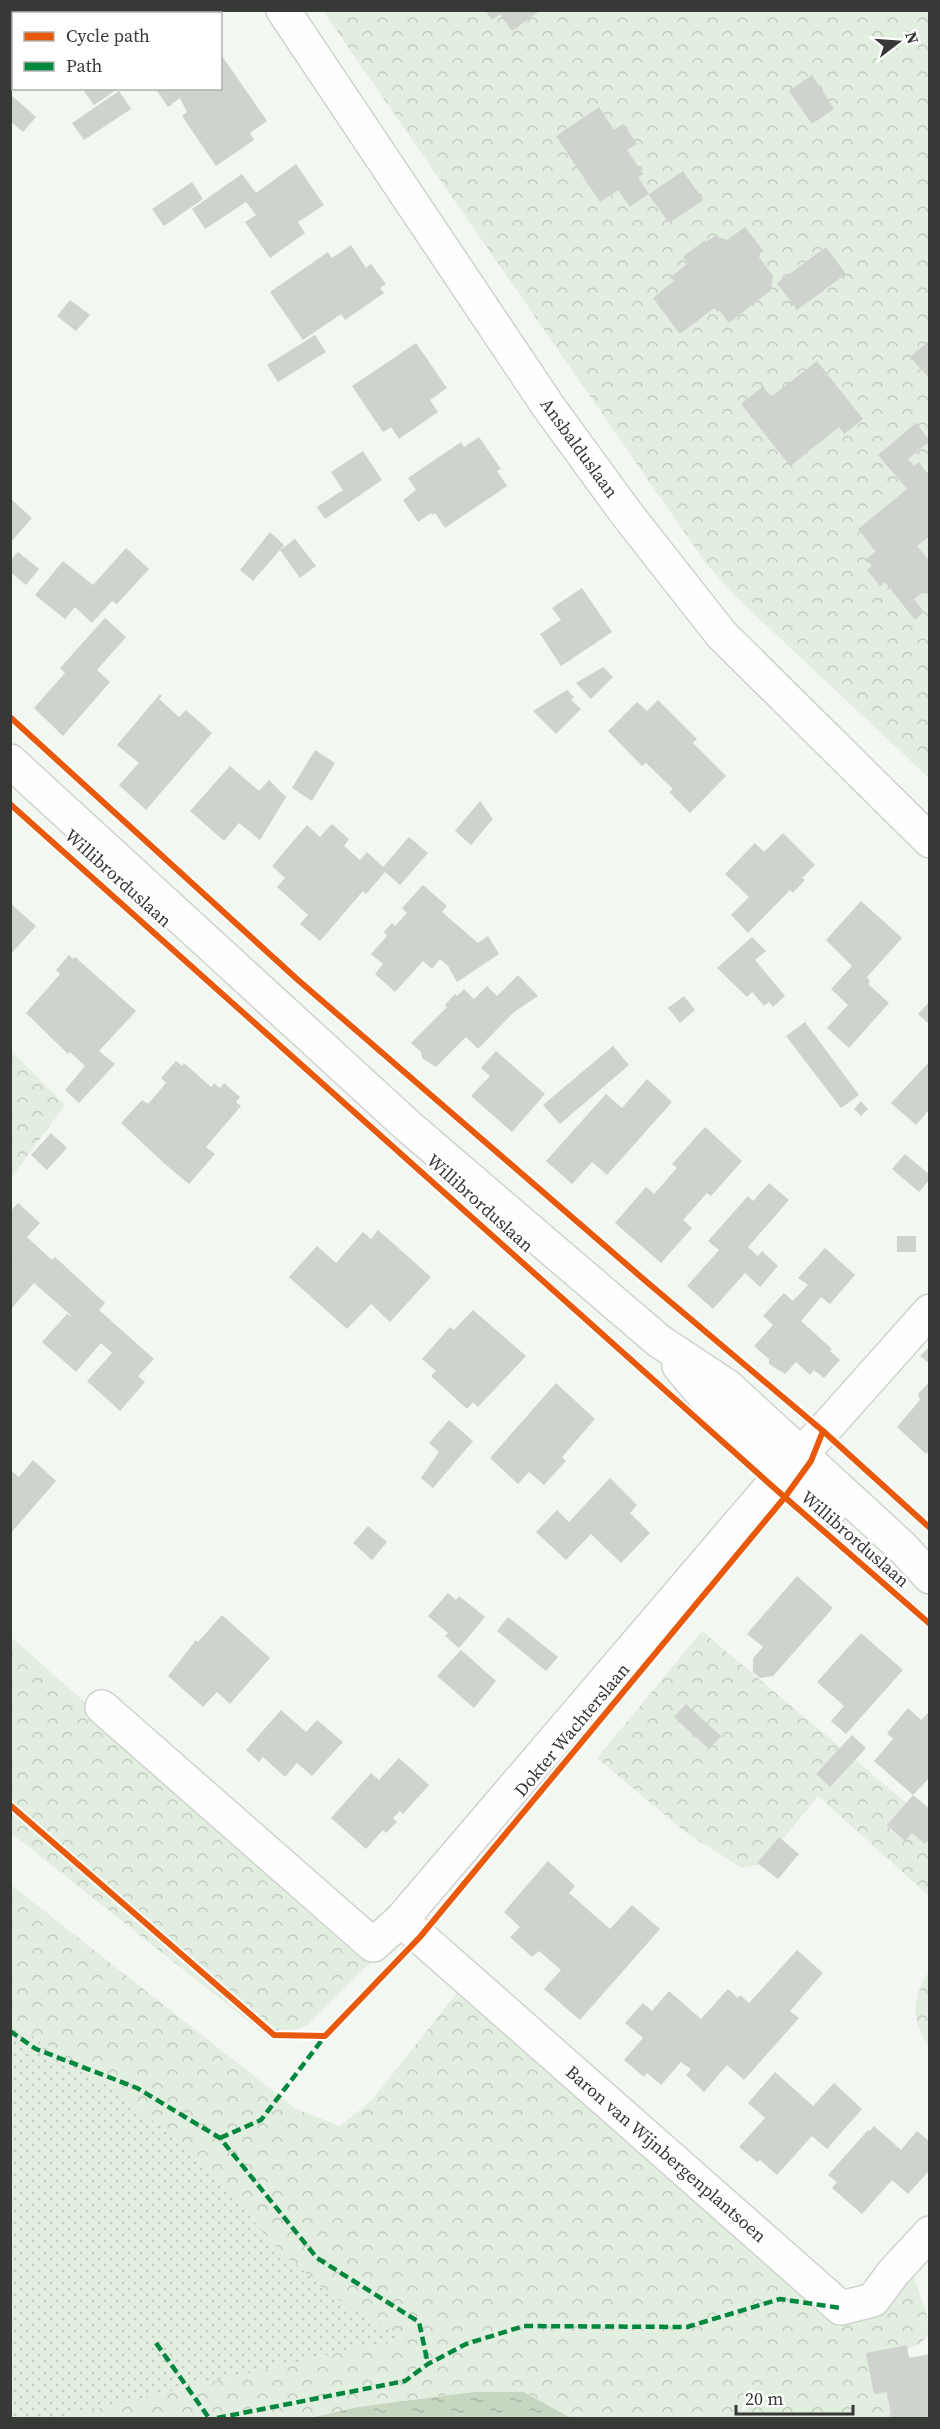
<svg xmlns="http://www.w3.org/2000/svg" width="940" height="2429" font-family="'Source Serif 4',serif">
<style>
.grass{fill:url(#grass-dots)}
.forest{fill:url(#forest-crowns)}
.water{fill:url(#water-ripples)}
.building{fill:#cfd3ce}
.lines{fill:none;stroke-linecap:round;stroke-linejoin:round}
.minor-casing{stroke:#cfd3ce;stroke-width:36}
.secondary-casing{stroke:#cfd3ce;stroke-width:36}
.minor{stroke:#fdfefd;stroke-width:33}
.secondary{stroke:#fdfefd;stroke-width:33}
.quiet{stroke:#00873e;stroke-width:4.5;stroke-dasharray:9 4.5;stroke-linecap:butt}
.cycleway-casing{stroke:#fff;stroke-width:10}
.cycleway{stroke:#e8590c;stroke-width:6}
.labels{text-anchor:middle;stroke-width:5;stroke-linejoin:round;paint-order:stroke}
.street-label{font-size:18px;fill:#363935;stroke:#fff}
</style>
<defs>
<pattern id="grass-dots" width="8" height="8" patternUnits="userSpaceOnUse" patternTransform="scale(1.5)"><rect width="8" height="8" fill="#e2eedf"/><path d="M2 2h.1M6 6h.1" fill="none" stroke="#c2cdc0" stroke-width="1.8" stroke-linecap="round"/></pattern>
<pattern id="forest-crowns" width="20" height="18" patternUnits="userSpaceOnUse" patternTransform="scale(1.5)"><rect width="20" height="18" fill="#e2eedf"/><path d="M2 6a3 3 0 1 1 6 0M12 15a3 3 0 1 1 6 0" fill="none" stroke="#c2cdc0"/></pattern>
<pattern id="water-ripples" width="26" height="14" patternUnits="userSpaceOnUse" patternTransform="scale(1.5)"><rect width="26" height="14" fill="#c6d6c1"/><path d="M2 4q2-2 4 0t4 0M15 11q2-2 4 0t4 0" fill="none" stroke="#abb8a6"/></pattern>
</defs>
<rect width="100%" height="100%" fill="#f2f7f1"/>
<polygon class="grass" points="10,2021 111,2088 173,2136 222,2183 332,2296 402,2338 56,2418 11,2418"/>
<g class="forest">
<polygon points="323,11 929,11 929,778 736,597 705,562"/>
<polygon points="11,1051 65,1105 11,1178 10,1178"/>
<polygon points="702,1631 929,1822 929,1896 818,1796 763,1864 742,1868 685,1832 597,1758"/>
<polygon points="10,1636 374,1959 309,2024 272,2040 11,1833"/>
<polygon points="10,1884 296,2109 340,2126 371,2101 464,1984 818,2297 911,2271 925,2308 930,2334 919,2344 900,2352 900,2411 904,2418 571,2418 524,2392 473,2392 358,2407 310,2418 56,2418 402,2338 332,2296 271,2242 222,2183 173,2136 111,2088 11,2021"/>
<path d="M 929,1971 L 929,2047 C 910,2019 912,2000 929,1971 Z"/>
</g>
<polygon class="water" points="473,2392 524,2392 571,2418 310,2418 358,2407"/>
<g class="building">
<polygon points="129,10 172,10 168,14 131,14"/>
<polygon points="485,10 541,10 512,31 500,14 492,20"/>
<polygon points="220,53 267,121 250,133 254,140 216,166 182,116 187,112 180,98 168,107 155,88 220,88"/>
<polygon points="812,75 834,109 812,124 789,91"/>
<polygon points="82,88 119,88 94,105"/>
<polygon points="119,91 131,109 84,140 72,123"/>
<polygon points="10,94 36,117 23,132 10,121"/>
<polygon points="599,107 614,130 623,124 637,144 627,150 643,174 638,177 649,194 683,171 703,200 669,223 648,194 630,207 618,190 600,202 556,136"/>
<polygon points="296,164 324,205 298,222 305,233 270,258 245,222 256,215 246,202 205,229 192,209 242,174 256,193"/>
<polygon points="192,182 203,199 164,226 152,209"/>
<polygon points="745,227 762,249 759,257 773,276 771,290 729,323 719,310 718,312 714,308 680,334 653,298 674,281 671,277 688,263 683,257 705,240 706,242 715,236 727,240"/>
<polygon points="351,245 366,268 371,264 386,284 380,288 384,293 345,320 341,314 303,340 270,292 328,252 332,258"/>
<polygon points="826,247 846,274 797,310 777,283"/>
<polygon points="70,300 90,315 76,331 57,316"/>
<polygon points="315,335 326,352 278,382 267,365"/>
<polygon points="930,340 930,379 910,357"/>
<polygon points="416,343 447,388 430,400 438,412 399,439 391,427 383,432 352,386"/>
<polygon points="817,361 863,419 844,434 839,427 790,466 741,404 763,386 771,397"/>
<polygon points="916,423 930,441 908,459 914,466 919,462 927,473 930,471 930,536 917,546 930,562 930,594 922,593 914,599 924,612 915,620 885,582 880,586 867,570 872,566 866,559 876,551 858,529 907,489 878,455"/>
<polygon points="479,437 501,469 497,471 507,486 445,528 435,513 432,515 431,513 418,522 403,500 416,490 408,478 461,442 464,447"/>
<polygon points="363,451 382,480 325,519 317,507 343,490 331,472"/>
<polygon points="12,500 32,518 10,543 10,501"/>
<polygon points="270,532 284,545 280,550 295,539 316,566 300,578 280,550 253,581 240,570"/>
<polygon points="126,548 149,569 117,604 112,601 92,623 75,607 65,619 35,595 63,561 93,585"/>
<polygon points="18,552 39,569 26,585 10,572 10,561"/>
<polygon points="582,588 612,632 561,666 540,634 561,620 552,608"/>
<polygon points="105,618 126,637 97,670 110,682 63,736 34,708 65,673 60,668"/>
<polygon points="603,667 613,677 591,699 576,683"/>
<polygon points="567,690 574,697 571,700 581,709 556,734 533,711"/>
<polygon points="160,694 162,696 159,699 179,717 186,710 212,733 146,810 119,785 139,763 117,745"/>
<polygon points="658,700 697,739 693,743 726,776 690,813 669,792 673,789 646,763 642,766 608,731 637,702 647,711"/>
<polygon points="315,750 335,763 312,801 292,788"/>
<polygon points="230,766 259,791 269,780 286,797 260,840 239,823 224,841 190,811"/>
<polygon points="480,801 493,819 471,845 455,831"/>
<polygon points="332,824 349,839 344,846 360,860 367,852 383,867 409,837 428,853 400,885 385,872 366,894 363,891 320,941 300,924 308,915 277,887 285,878 272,866 307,825 320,837"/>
<polygon points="783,833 815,865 802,878 805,880 793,893 790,890 748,933 731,915 749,897 725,874 755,843 764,852"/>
<polygon points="423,885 447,906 442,912 478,943 488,936 499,954 457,982 448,966 440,959 432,969 423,961 395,992 375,974 383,964 371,954 387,936 384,932 392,923 395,926 407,913 402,908"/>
<polygon points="861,901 902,938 867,977 870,981 868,984 889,1003 849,1048 827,1028 848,1005 831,989 852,966 826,940"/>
<polygon points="10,903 36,926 10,955"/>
<polygon points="752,937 766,951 755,960 785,996 773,1007 769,1002 764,1006 752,992 747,997 717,968"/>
<polygon points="69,955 73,959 75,957 136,1011 99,1051 115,1064 79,1103 65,1090 85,1066 70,1052 68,1054 26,1013 60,974 56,970"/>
<polygon points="518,975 538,996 514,1012 478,1049 466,1037 436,1067 422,1058 421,1052 411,1043 447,1007 445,1005 455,994 457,996 464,989 474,999 487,986 497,996"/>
<polygon points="684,996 695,1010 680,1023 668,1008"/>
<polygon points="930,1001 930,1025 918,1014"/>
<polygon points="805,1022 859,1095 841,1108 786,1036"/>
<polygon points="613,1046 629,1065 560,1124 543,1105"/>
<polygon points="496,1051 545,1094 512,1132 471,1096 490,1076 481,1068"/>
<polygon points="176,1061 182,1066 184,1063 211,1087 214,1083 220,1088 224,1083 240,1097 236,1102 241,1106 206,1147 215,1154 189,1184 166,1165 121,1123 142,1100 148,1104 166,1083 161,1078"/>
<polygon points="930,1061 930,1112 928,1111 916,1125 891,1103"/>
<polygon points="647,1079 672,1102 607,1175 592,1162 572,1184 546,1161 606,1094 622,1108"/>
<polygon points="861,1101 868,1109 861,1116 854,1109"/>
<polygon points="705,1127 742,1161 711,1196 707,1193 683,1220 692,1228 661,1263 615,1223 646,1187 654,1194 677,1168 672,1164"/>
<polygon points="51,1133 67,1148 47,1170 31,1155"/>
<polygon points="905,1154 930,1175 930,1179 919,1192 892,1169"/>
<polygon points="769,1183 789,1200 748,1247 758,1256 762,1251 778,1266 760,1287 745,1273 713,1309 687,1286 719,1250 708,1241 748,1196 753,1201"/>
<polygon points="18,1203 40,1223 27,1237 52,1260 55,1257 105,1303 99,1310 154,1359 138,1376 145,1382 120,1411 87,1381 112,1353 101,1343 76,1372 42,1342 67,1314 74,1318 34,1283 10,1310 10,1265 13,1263 10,1261 10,1212"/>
<polygon points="378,1230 431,1277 390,1322 371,1304 347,1329 289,1277 317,1246 336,1263 363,1232 371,1239"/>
<rect x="897" y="1236" width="19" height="16"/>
<polygon points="825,1248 855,1275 830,1304 821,1297 801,1321 832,1349 830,1351 840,1360 824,1378 814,1370 810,1375 796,1362 785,1374 769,1364 769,1359 754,1346 773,1325 763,1316 784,1293 793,1301 808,1285 798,1278"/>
<polygon points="473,1310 526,1356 478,1407 473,1402 467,1409 431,1376 436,1371 422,1359 450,1327 454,1330"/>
<polygon points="930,1346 930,1364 920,1356"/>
<polygon points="930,1381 930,1450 926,1454 897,1427 920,1400 918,1394"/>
<polygon points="556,1383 595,1419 562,1457 566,1461 544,1485 529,1472 518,1484 490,1458"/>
<polygon points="449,1420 473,1441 433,1488 421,1478 439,1452 429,1443"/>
<polygon points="33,1460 56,1481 10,1534 10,1470 19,1477"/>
<polygon points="610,1478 637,1505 630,1513 650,1533 621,1563 591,1534 566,1560 536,1532 557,1510 569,1522"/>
<polygon points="368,1526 387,1542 372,1560 353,1543"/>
<polygon points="797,1576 833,1608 773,1676 760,1678 753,1672 753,1658 763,1647 747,1634"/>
<polygon points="448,1593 456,1600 459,1596 485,1617 459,1648 445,1636 448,1633 428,1616"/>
<polygon points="222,1615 270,1658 230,1704 217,1692 203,1707 168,1676 196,1640 198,1642"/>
<polygon points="508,1617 558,1657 546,1671 497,1631"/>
<polygon points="861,1633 903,1670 846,1734 831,1721 844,1706 817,1682"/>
<polygon points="461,1650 496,1681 474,1708 437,1676"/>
<polygon points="686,1704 721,1736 709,1749 674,1717"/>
<polygon points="908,1708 921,1720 930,1711 930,1777 913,1795 874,1761 893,1739 887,1733"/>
<polygon points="281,1710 306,1732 317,1720 343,1742 312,1776 297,1763 285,1777 263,1757 259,1762 246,1750"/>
<polygon points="852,1735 866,1748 830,1787 816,1774"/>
<polygon points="399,1758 429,1785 403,1814 400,1811 393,1818 397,1822 386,1833 383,1830 366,1849 331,1818 371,1773 379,1780"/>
<polygon points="913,1795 930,1809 930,1838 925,1844 912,1833 905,1841 887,1825"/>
<polygon points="779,1837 799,1854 778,1879 757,1863"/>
<polygon points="548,1861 575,1886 569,1893 610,1929 632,1905 660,1929 580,2020 544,1989 561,1970 539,1951 532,1957 510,1937 520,1927 504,1912"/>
<polygon points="797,1950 823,1973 790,2011 799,2018 744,2080 727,2065 704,2092 686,2075 691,2069 681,2062 661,2085 647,2073 644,2077 624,2060 643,2038 625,2023 643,2003 652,2011 669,1991 701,2019 728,1989 738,1998 740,1995 749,2003"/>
<polygon points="775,2072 813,2106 834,2083 862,2109 827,2149 812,2136 777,2175 760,2160 757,2162 739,2147 765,2118 748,2103"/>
<polygon points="874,2126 901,2150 917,2131 930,2142 930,2170 908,2194 892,2180 862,2214 832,2188 837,2182 828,2175 868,2130 870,2131"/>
<polygon points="907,2345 909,2358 930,2354 930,2418 890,2418 889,2415 891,2415 887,2392 874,2394 866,2353"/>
</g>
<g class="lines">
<defs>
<g id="minor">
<polyline points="283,10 548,406 626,513 721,634 930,841"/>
<polyline points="102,1707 373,1945 401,1920 785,1470 823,1431 930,1311"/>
<polyline points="401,1920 841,2308 873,2300 893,2273 930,2233"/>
</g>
<g id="secondary">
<polyline points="10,761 408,1126 659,1341 727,1386 902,1547 930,1577"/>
<polyline points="679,1366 715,1409 830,1510"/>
</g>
</defs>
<use href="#minor" class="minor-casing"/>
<use href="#secondary" class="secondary-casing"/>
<use href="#minor" class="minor"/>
<use href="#secondary" class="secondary"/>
<g class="quiet">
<polyline points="10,2031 36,2049 137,2088 220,2138 317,2258 419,2322 428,2364"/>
<polyline points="220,2138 261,2120 325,2036"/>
<polyline points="156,2343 209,2418"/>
<polyline points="217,2418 405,2381 428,2364 466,2344 524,2326 687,2327 780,2299 841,2308"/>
</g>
<defs>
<g id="cycleway">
<polyline points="10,717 298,980 648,1283 823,1431 930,1528"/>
<polyline points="10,804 772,1486 930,1624"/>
<polyline points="10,1805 274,2035 325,2036 420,1937 785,1497 811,1461 823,1431"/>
</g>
</defs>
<use href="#cycleway" class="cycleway-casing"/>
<use href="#cycleway" class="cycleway"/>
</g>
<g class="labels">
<g class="street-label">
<text transform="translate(579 448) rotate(54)" y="6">Ansbalduslaan</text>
<text transform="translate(118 878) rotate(42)" y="6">Willibrorduslaan</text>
<text transform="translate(480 1203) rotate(42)" y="6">Willibrorduslaan</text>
<text transform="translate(855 1539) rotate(41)" y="6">Willibrorduslaan</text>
<text transform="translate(572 1730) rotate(-50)" y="6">Dokter Wachterslaan</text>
<text transform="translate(666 2154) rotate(41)" y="6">Baron van Wijnbergenplantsoen</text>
</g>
</g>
<rect width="940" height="2429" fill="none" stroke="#363935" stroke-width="24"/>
<rect x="12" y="12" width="210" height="78" fill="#ffffff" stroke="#afb0ae" stroke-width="1.5"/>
<rect x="24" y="32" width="30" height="9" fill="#e8590c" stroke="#afb0ae" stroke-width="1.5"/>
<text x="66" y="42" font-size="18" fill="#363935">Cycle path</text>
<rect x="24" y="62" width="30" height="9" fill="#00873e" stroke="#afb0ae" stroke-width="1.5"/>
<text x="66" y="72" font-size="18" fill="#363935">Path</text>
<g transform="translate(898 42) rotate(73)" stroke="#ffffff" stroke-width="4.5" paint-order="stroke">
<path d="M0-4.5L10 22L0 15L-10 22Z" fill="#363935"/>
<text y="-9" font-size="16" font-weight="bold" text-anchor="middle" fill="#363935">N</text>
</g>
<path d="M736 2405v9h117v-9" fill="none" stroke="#363935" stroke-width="3"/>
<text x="745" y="2405" font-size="18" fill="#363935" stroke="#ffffff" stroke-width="4.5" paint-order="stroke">20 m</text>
</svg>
